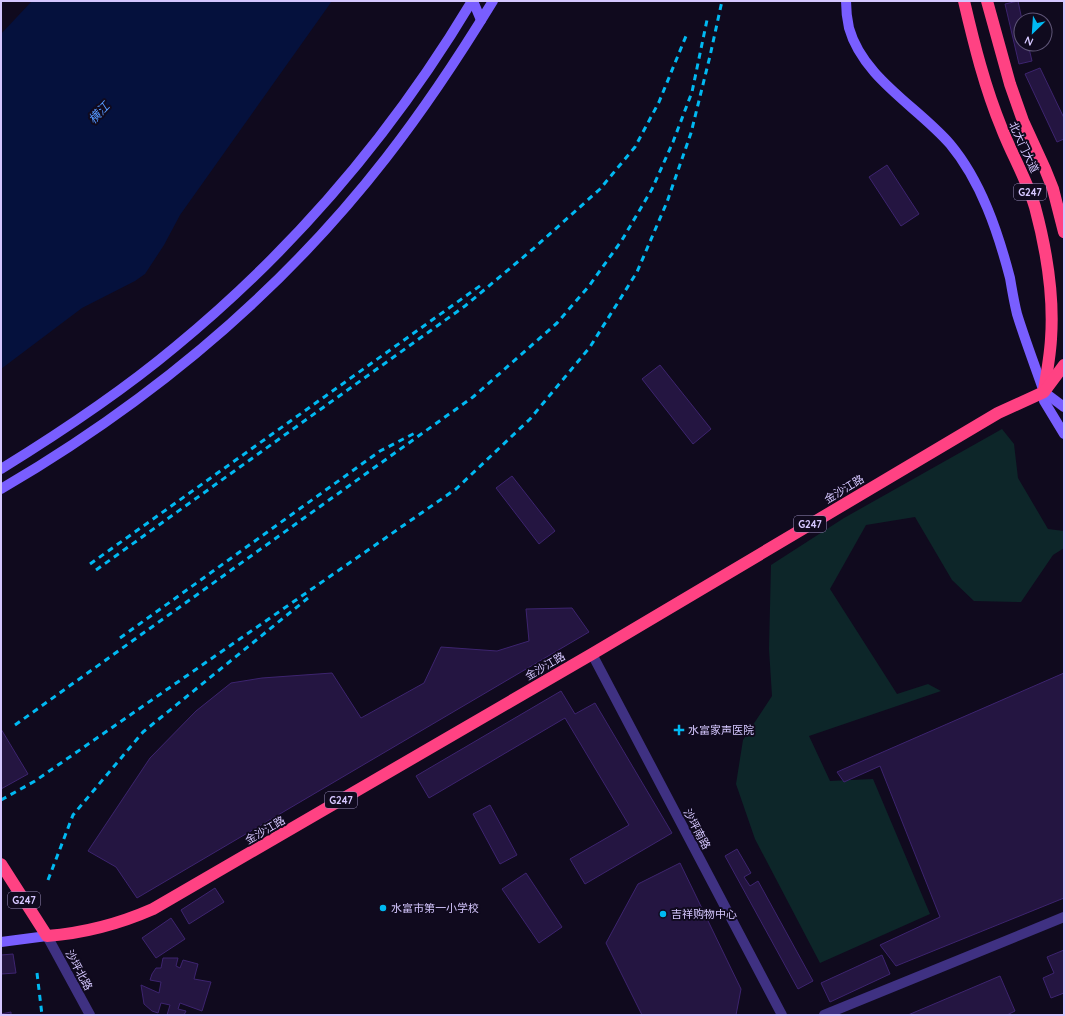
<svg xmlns="http://www.w3.org/2000/svg" width="1065" height="1016" font-family="Quicksand,'Noto Sans SC',sans-serif">
<style>
.green{fill:#0d2629}
.water{fill:#05113d}
.building{fill:#241541;stroke:#3d246f}
.lines{fill:none;stroke-linecap:round;stroke-linejoin:round}
.street{stroke:#3f3182;stroke-width:10}
.secondary{stroke:#795eff;stroke-width:10}
.highway{stroke:#ff4283;stroke-width:12}
.rail{stroke:#00b9f2;stroke-width:3;stroke-dasharray:6 5;stroke-linecap:butt}
.poi-dot{fill:#00b9f2;stroke:#100a1e;stroke-width:1.5}
.labels{text-anchor:middle;stroke-width:4;stroke-linejoin:round;paint-order:stroke}
.shield{fill:#100a1e;stroke:#9a8ebc;stroke-width:1}
.shield-label{font-size:10px;font-weight:bold;fill:#d5c7ff}
.street-label{font-size:11px;fill:#d5c7ff;stroke:#100a1e}
.poi-label{font-size:11px;fill:#d5c7ff;stroke:#100a1e;text-anchor:start}
.water-label{font-size:12px;font-style:italic;fill:#59f;stroke:#100a1e}
</style>
<rect width="100%" height="100%" fill="#100a1e"/>
<polygon class="green" points="1002,429 1014,444 1018,478 1048,529 1064,531 1064,548 1053,555 1021,602 974,601 952,580 915,517 866,525 830,589 897,694 928,684 941,691 809,736 830,781 873,779 930,914 820,963 755,839 736,784 743,740 772,696 769,649 771,565 844,518"/>
<polygon class="water" points="32,1 332,1 180,215 164,245 145,274 135,281 82,308 1,369 1,34"/>
<g class="building">
<polygon points="1018,1 1022,20 1021,20 1021,44 1028,44 1032,61 1019,64 1005,4"/>
<polygon points="1040,68 1064,118 1064,139 1057,142 1025,74"/>
<polygon points="887,165 919,214 901,226 869,177"/>
<polygon points="660,365 711,429 693,444 642,379"/>
<polygon points="512,476 555,531 539,544 496,488"/>
<polygon points="572,608 589,632 137,898 116,867 88,851 150,758 196,711 231,683 262,678 332,673 361,718 424,683 441,647 497,651 529,641 526,609"/>
<polygon points="1064,673 1064,898 896,966 880,945 940,917 880,766 844,782 837,772"/>
<polygon points="561,691 575,714 595,703 672,833 585,884 570,859 629,825 565,718 429,798 416,776"/>
<polygon points="1,729 28,774 1,789"/>
<polygon points="490,805 517,855 500,864 473,814"/>
<polygon points="737,849 751,873 744,877 750,886 758,881 813,981 798,989 725,856"/>
<polygon points="680,863 741,989 736,1015 642,1015 606,943 638,884"/>
<polygon points="526,873 562,927 539,943 502,889"/>
<polygon points="215,888 224,902 189,924 181,910"/>
<polygon points="171,918 185,939 156,958 142,938"/>
<polygon points="1064,950 1064,993 1051,998 1043,978 1054,973 1047,957"/>
<polygon points="13,954 16,973 1,974 1,955"/>
<polygon points="882,955 890,974 830,1002 821,983"/>
<polygon points="163,958 178,958 176,966 180,968 183,960 198,964 194,979 211,982 202,1011 180,1003 178,1009 186,1011 184,1015 167,1015 170,1005 161,1003 158,1013 152,1011 144,1004 141,985 159,993 161,982 150,980 152,974 156,968 161,968"/>
<polygon points="1000,976 1015,1011 1007,1015 908,1015"/>
<polygon points="11,1012 11,1015 1,1015 1,1014"/>
</g>
<g class="lines">
<g class="street">
<polyline points="592,654 782,1015"/>
<polyline points="47,936 90,1015"/>
<polyline points="824,1015 1064,917"/>
</g>
<g class="secondary">
<polyline points="473,1 481,20"/>
<path d="M 846,1 C 846,10 847,19 849,28 C 863,78 918,107 950,144 C 981,181 998,232 1010,278 C 1012,290 1014,302 1017,314 C 1025,340 1035,366 1044,392 L 1044,401 L 1064,434"/>
<polyline points="1044,392 1064,407"/>
<path d="M 1,469 C 61,432 120,393 175,347 C 293,250 393,133 472,1"/>
<path d="M 1,489 C 148,403 281,293 386,158 C 425,108 460,55 493,1"/>
<polyline points="1,942 47,936"/>
</g>
<g class="highway">
<path d="M 964,1 C 974,44 985,88 1002,129 C 1012,155 1027,180 1035,207 C 1046,248 1054,297 1051,339 C 1050,356 1047,373 1044,390"/>
<polyline points="987,1 1010,84 1023,121 1045,169 1053,189 1064,232"/>
<path d="M 1,864 L 47,936 C 85,933 119,924 153,909 L 592,654 L 998,413 L 1044,392 L 1064,365"/>
</g>
<g class="rail">
<polyline points="90,564 484,283"/>
<polyline points="96,570 465,306 533,249 600,189 635,147 659,102 686,36"/>
<polyline points="120,638 380,451 415,433"/>
<polyline points="15,725 473,397 557,323 589,286 622,240 652,189 673,142 692,92 707,20"/>
<polyline points="1,800 35,781 456,489 530,419 590,347 637,272 667,202 691,133 710,56 722,1"/>
<polyline points="48,880 73,815 143,732 308,598"/>
<polyline points="37,973 42,1015"/>
</g>
</g>
<g class="poi-dot">
<path d="M677 724h4v4h4v4h-4v4h-4v-4h-4v-4h4z"/>
<circle cx="383" cy="908" r="4"/>
<circle cx="663" cy="914" r="4"/>
</g>
<g class="labels">
<g class="shield">
<rect x="1014" y="184" width="32" height="16" rx="3"/>
<rect x="794" y="516" width="32" height="16" rx="3"/>
<rect x="325" y="792" width="32" height="16" rx="3"/>
<rect x="8" y="892" width="32" height="16" rx="3"/>
</g>
<g class="shield-label">
<text x="1030" y="196">G247</text>
<text x="810" y="528">G247</text>
<text x="341" y="804">G247</text>
<text x="24" y="904">G247</text>
</g>
<g class="street-label">
<text transform="translate(1024 147) rotate(65)" y="4">北大门大道</text>
<text transform="translate(844 489) rotate(-31)" y="4">金沙江路</text>
<text transform="translate(545 666) rotate(-30)" y="4">金沙江路</text>
<text transform="translate(697 829) rotate(62)" y="4">沙坪南路</text>
<text transform="translate(265 830) rotate(-30)" y="4">金沙江路</text>
<text transform="translate(79 970) rotate(62)" y="4">沙坪北路</text>
</g>
<g class="poi-label">
<text x="688" y="734">水富家声医院</text>
<text x="391" y="912">水富市第一小学校</text>
<text x="671" y="918">吉祥购物中心</text>
</g>
<g class="water-label">
<text transform="translate(99 113) rotate(-47)" y="4">横江</text>
</g>
</g>
<rect width="1065" height="1016" fill="none" stroke="#d5c7ff" stroke-width="4"/>
<g transform="translate(1033 32) rotate(205)"><circle r="19" fill="#100a1e" stroke="#5f5678"/>
<path d="M0-3L7 15L0 10L-7 15Z" fill="#00b9f2"/>
<text y="-6" font-size="11" font-weight="bold" text-anchor="middle" fill="#d5c7ff">N</text>
</g>
</svg>
